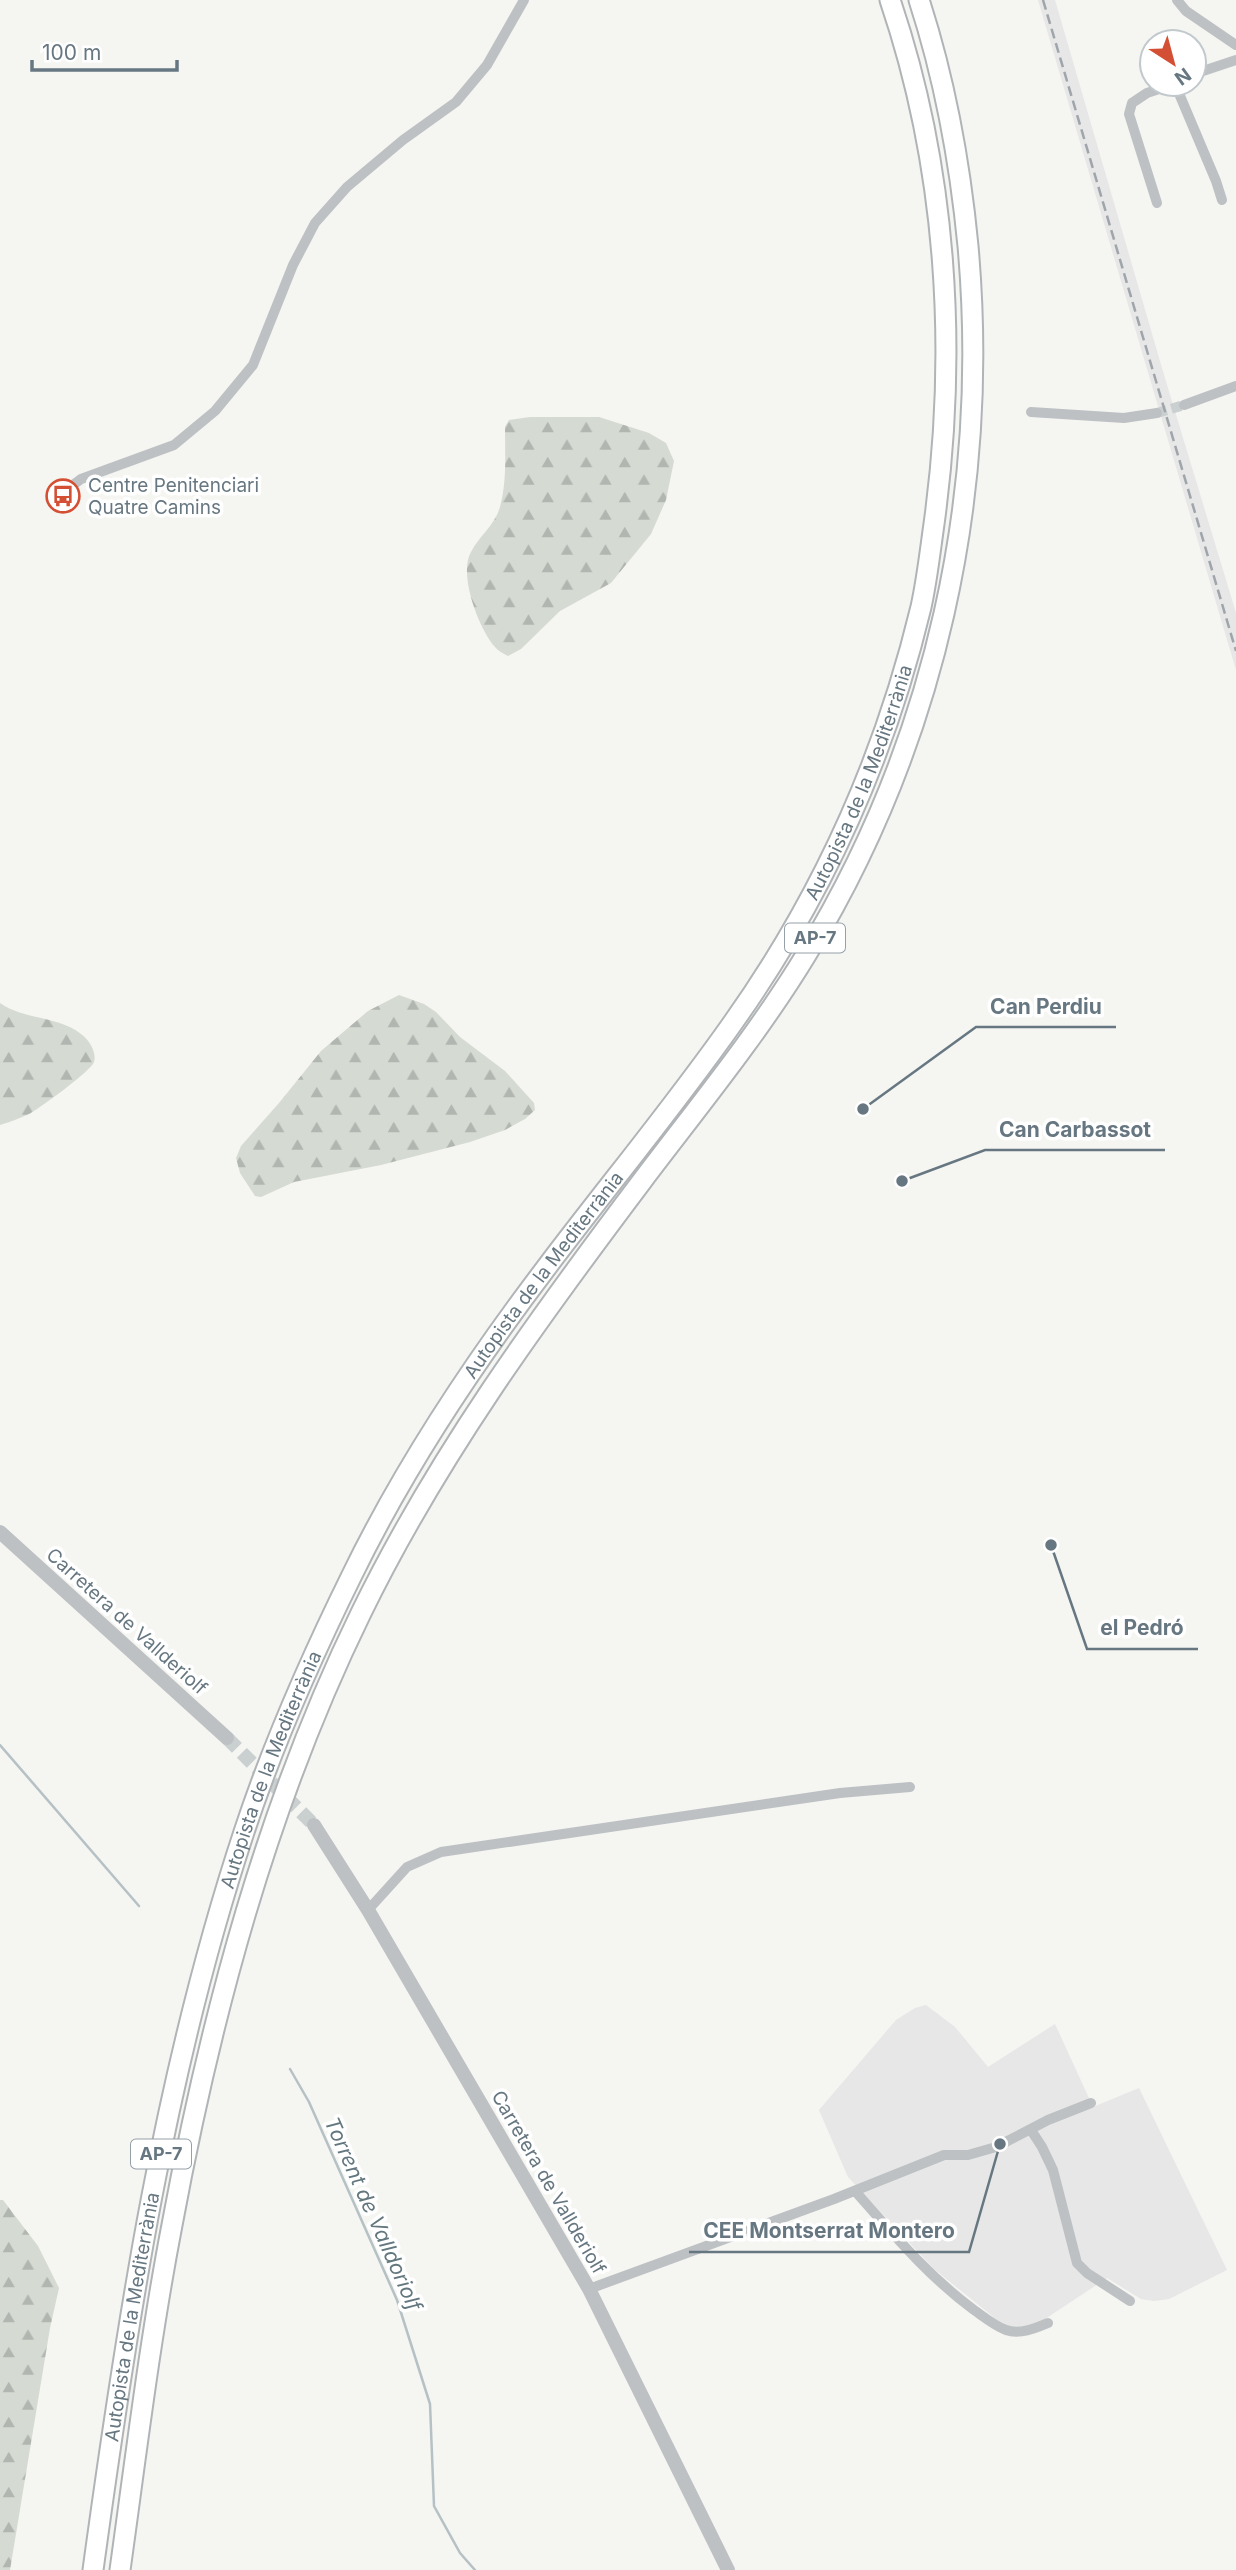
<svg xmlns="http://www.w3.org/2000/svg" width="1236" height="2570" font-family="Inter,sans-serif">
<style>
.built{fill:#e6e7e6}
.forest{fill:url(#forest-firs)}
.lines{fill:none;stroke-linecap:round;stroke-linejoin:round}
.stream{stroke:#b5c1c4;stroke-width:2.5}
.minor-tunnel{stroke:#cacfd0;stroke-width:10;stroke-dasharray:10 5;stroke-linecap:butt}
.tertiary-tunnel{stroke:#cacfd0;stroke-width:14;stroke-dasharray:14 7;stroke-linecap:butt}
.motorway-casing{stroke:#b0b4b7;stroke-width:23}
.minor{stroke:#bdc1c4;stroke-width:10}
.tertiary{stroke:#bdc1c4;stroke-width:14}
.motorway{stroke:#fff;stroke-width:19}
.rail{stroke:#9fa5aa;stroke-width:2.5;stroke-dasharray:10 5;stroke-linecap:butt}
.labels{text-anchor:middle;stroke-width:7;stroke-linejoin:round;paint-order:stroke}
.shield{fill:#fff;stroke:#95a0a7;stroke-width:2}
.shield-label{font-size:18px;font-weight:bold;fill:#677781}
.poi-label{font-size:19px;fill:#677781;stroke:#fff;text-anchor:start}
.street-label{font-size:19px;fill:#677781;stroke:#fff}
.water-label{font-size:21px;font-style:italic;fill:#63777e;stroke:#fff}
.leader{fill:none;stroke:#677781;stroke-width:2.5}
.callout-dot{fill:#677781;stroke:#fff;stroke-width:2.5}
.callout-label{font-size:21px;text-anchor:middle;font-weight:bold;fill:#677781;stroke:#fff;stroke-width:7;stroke-linejoin:round;paint-order:stroke}
</style>
<defs>
<pattern id="forest-firs" width="22" height="20" patternUnits="userSpaceOnUse" patternTransform="scale(1.75)"><rect width="22" height="20" fill="#d5dad2"/><path d="M5 1l3.5 6h-7zM16 11l3.5 6h-7z" fill="#b1b6b0"/></pattern>
</defs>
<rect width="100%" height="100%" fill="#f5f5f2"/>
<g class="built">
<polygon points="1038,0 1055,0 1164,375 1236,613 1236,670"/>
<polygon points="926,2005 955,2027 988,2067 1055,2024 1093,2107 1139,2088 1227,2270 1169,2299 1154,2301 1141,2299 1107,2278 1045,2319 1020,2328 1008,2326 996,2319 934,2269 848,2177 819,2110 896,2020 915,2008"/>
</g>
<g class="forest">
<path d="M 530,417 L 599,417 L 649,433 L 666,443 L 674,461 L 666,500 L 651,534 L 611,583 L 560,611 L 521,649 L 508,656 C 503,653 498,651 495,647 C 479,629 458,574 471,552 C 479,536 495,525 500,507 C 507,481 505,454 505,427 L 509,420 Z"/>
<polygon points="399,995 424,1004 436,1012 460,1037 505,1071 534,1103 535,1110 525,1119 505,1130 470,1142 381,1165 294,1182 261,1197 255,1196 240,1173 236,1158 241,1146 279,1103 321,1051 368,1011"/>
<path d="M 0,1003 C 24,1020 59,1016 81,1034 C 89,1040 97,1052 94,1062 C 91,1071 41,1107 31,1113 C 21,1118 10,1122 0,1125 Z"/>
<polygon points="0,2200 3,2200 38,2246 59,2288 50,2328 10,2570 0,2570"/>
</g>
<g class="lines">
<g class="stream">
<polyline points="0,1745 139,1906"/>
<polyline points="290,2069 309,2102 397,2300 430,2404 434,2506 460,2553 475,2570"/>
</g>
<polyline class="minor-tunnel" points="1157,413 1184,405"/>
<polyline class="tertiary-tunnel" points="227,1738 314,1825"/>
<defs>
<g id="motorway">
<path id="s1" d="M 93,2570 C 127,2322 165,2071 244,1832 C 273,1744 311,1658 352,1575 C 405,1466 473,1364 546,1268 C 607,1187 673,1108 732,1024 C 821,899 885,757 921,607 C 927,580 930,552 934,524 C 958,350 947,168 890,0"/>
<path d="M 120,2570 C 136,2455 150,2339 172,2225 C 211,2015 267,1805 361,1613 C 437,1457 538,1319 642,1181 C 698,1107 758,1034 806,955 C 936,742 990,494 968,246 C 960,163 945,80 919,0"/>
</g>
</defs>
<use href="#motorway" class="motorway-casing"/>
<g class="minor">
<polyline points="1177,0 1186,11 1236,45"/>
<polyline points="1194,74 1236,60"/>
<polyline points="1175,84 1216,181 1222,200"/>
<polyline points="1157,203 1129,114 1132,103 1147,93 1174,84"/>
<polyline points="1184,405 1236,386"/>
<polyline points="1031,412 1124,418 1157,413"/>
<polyline points="73,485 81,479 174,445 215,411 253,365 293,265 315,223 347,187 403,140 456,102 487,65 524,0"/>
<polyline points="368,1910 407,1867 441,1852 840,1793 910,1787"/>
<polyline points="1031,2130 1042,2147 1053,2170 1077,2263 1087,2273 1130,2301"/>
<path d="M 855,2191 C 893,2234 928,2276 974,2310 C 984,2317 995,2326 1006,2330 C 1020,2335 1036,2328 1048,2323"/>
<polyline points="589,2289 834,2199 944,2155 968,2155 996,2147 1048,2120 1091,2103"/>
</g>
<g class="tertiary">
<polyline points="0,1532 227,1738"/>
<polyline points="314,1825 368,1910 589,2289 728,2570"/>
</g>
<use href="#motorway" class="motorway"/>
<polyline class="rail" points="1043,0 1236,651"/>
</g>
<defs>
<symbol id="bus-ring" viewBox="-11 -11 22 22"><circle r="9.5" fill="#fff" stroke="#d45034" stroke-width="1.5"/><path d="M-5-6H5V4H4V6H2V4H-2V6H-4V4H-5ZM-3.5-4V0h7V-4ZM-3.5 1.2v1.5H-2V1.2ZM2 1.2v1.5H3.5V1.2Z" fill="#d45034"/></symbol>
</defs>
<g fill-rule="evenodd">
<use href="#bus-ring" x="44" y="477" width="38" height="38"/>
</g>
<g class="labels">
<g class="shield">
<rect x="785" y="923.5" width="60" height="29" rx="5"/>
<rect x="131" y="2139.5" width="60" height="29" rx="5"/>
</g>
<g class="shield-label">
<text x="815" y="944">AP-7</text>
<text x="161" y="2160">AP-7</text>
</g>
<g class="poi-label">
<text x="88" y="492">Centre Penitenciari<tspan x="88" dy="22">Quatre Camins</tspan></text>
</g>
<g class="street-label">
<text dy="7" stroke="none"><textPath href="#s1" startOffset="1978">Autopista de la Mediterrània</textPath></text>
<text dy="7" stroke="none"><textPath href="#s1" startOffset="1390">Autopista de la Mediterrània</textPath></text>
<text transform="translate(127 1621) rotate(42)" y="7">Carretera de Vallderiolf</text>
<text dy="7" stroke="none"><textPath href="#s1" startOffset="822">Autopista de la Mediterrània</textPath></text>
<text transform="translate(549 2182) rotate(60)" y="7">Carretera de Vallderiolf</text>
<text dy="7" stroke="none"><textPath href="#s1" startOffset="256">Autopista de la Mediterrània</textPath></text>
</g>
<g class="water-label">
<text transform="translate(373 2214) rotate(66)" y="7">Torrent de Valldoriolf</text>
</g>
</g>
<path class="leader" d="M863 1109L976 1027H1116M902 1181L985 1150H1165M1051 1545L1087 1649H1198M1000 2144L969 2252H689"/>
<g class="callout-dot">
<circle cx="863" cy="1109" r="7"/>
<circle cx="902" cy="1181" r="7"/>
<circle cx="1051" cy="1545" r="7"/>
<circle cx="1000" cy="2144" r="7"/>
</g>
<g class="callout-label">
<text x="1046" y="1014">Can Perdiu</text>
<text x="1075" y="1137">Can Carbassot</text>
<text x="1142" y="1635">el Pedró</text>
<text x="829" y="2238">CEE Montserrat Montero</text>
</g>
<g transform="translate(1173 63) rotate(144)"><circle r="33" fill="#ffffff" stroke="#c2c9cd" stroke-width="2"/>
<path d="M0-5L12 26L0 18L-12 26Z" fill="#d45034"/>
<text y="-10" font-size="19" font-weight="bold" text-anchor="middle" fill="#677781">N</text>
</g>
<path d="M32 60v10h145v-10" fill="none" stroke="#677781" stroke-width="3.5"/>
<text x="42" y="60" font-size="21" fill="#677781" stroke="#ffffff" stroke-width="5" paint-order="stroke">100 m</text>
</svg>
